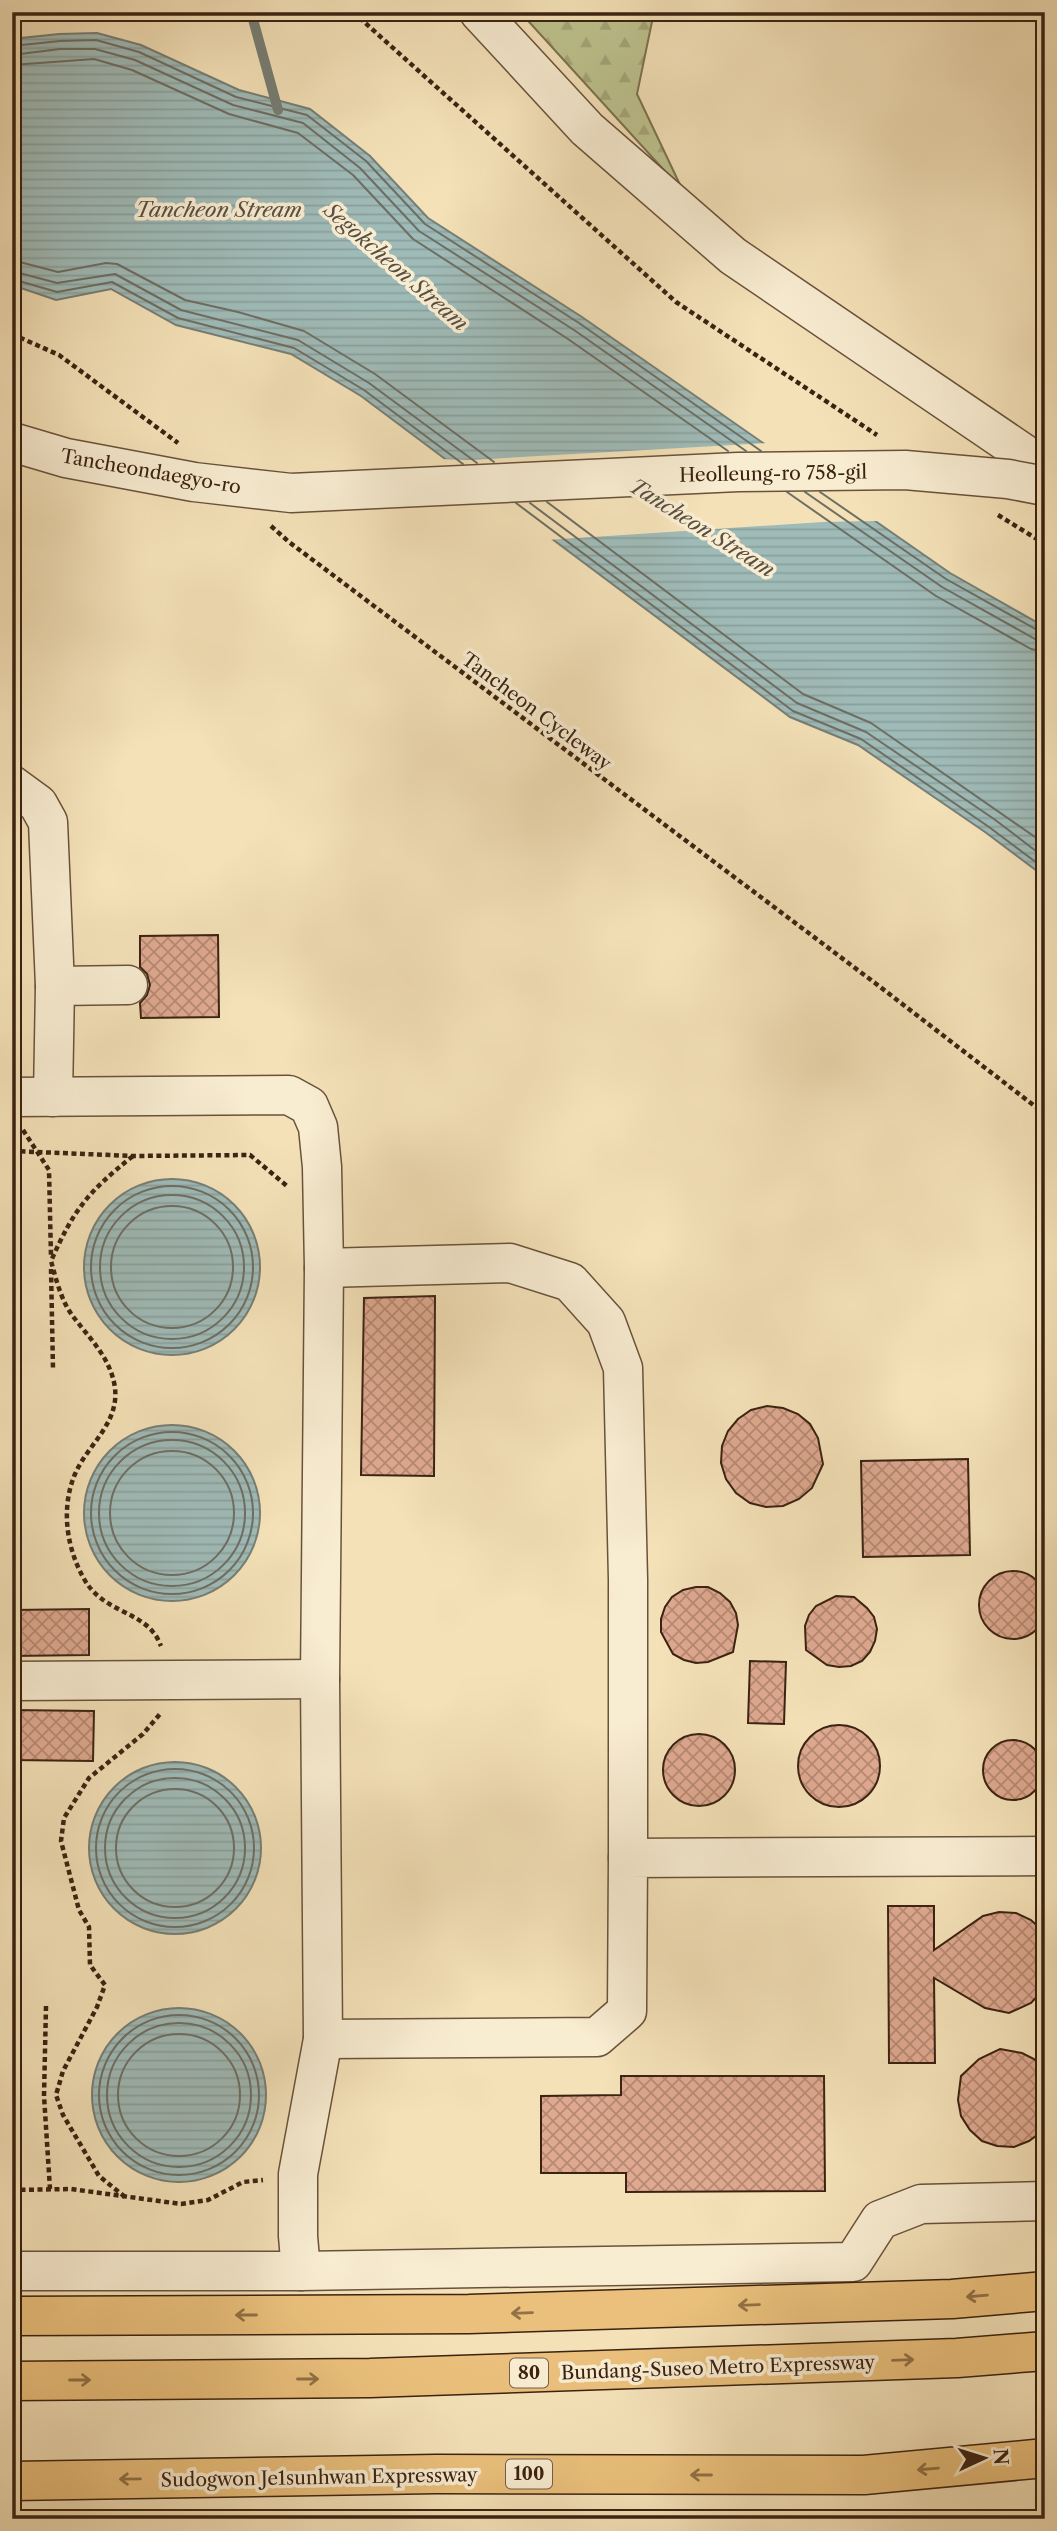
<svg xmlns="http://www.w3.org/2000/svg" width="1057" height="2531" font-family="'Libre Caslon Text',serif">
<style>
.forest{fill:url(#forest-firs);stroke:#7c7250;stroke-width:2}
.water{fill:url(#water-rules);stroke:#777e75;stroke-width:2}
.pier{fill:#f4e1b8}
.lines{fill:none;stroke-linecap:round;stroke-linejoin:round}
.shore{stroke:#6d6e64;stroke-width:2}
.stream{stroke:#777e75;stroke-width:10}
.building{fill:url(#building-cross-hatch);stroke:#3b2211;stroke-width:2}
.minor-casing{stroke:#69523b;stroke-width:41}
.highway-casing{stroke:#3b2211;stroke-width:41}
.path{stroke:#3b2211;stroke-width:4.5;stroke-dasharray:5 3.5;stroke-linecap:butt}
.minor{stroke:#f8ecd1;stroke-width:38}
.highway{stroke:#eac07c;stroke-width:38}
.minor-bridge-casing{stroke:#69523b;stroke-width:41;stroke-linecap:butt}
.minor-bridge{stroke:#f8ecd1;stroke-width:38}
.oneway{stroke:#927146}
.labels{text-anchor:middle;stroke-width:7;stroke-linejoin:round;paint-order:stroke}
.shield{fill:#f8ecd1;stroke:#745f4b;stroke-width:2}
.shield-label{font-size:18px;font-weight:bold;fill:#3b2211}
.street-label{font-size:19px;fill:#3b2211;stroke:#f8ecd1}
.water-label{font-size:21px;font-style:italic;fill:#595043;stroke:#f8ecd1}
</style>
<defs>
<pattern id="forest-firs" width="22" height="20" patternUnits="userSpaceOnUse" patternTransform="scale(1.75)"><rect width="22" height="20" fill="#bdc28e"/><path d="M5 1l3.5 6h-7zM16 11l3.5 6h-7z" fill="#a3a679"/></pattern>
<pattern id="water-rules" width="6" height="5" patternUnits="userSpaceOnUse" patternTransform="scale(1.75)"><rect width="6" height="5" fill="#9fbbb8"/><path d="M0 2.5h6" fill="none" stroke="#8aa09d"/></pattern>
<pattern id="building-cross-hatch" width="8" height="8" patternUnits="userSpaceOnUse" patternTransform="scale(1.75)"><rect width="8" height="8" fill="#dfa990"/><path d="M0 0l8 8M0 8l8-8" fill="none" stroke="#b68974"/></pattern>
</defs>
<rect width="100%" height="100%" fill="#f4e1b8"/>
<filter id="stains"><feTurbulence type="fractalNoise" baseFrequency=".00286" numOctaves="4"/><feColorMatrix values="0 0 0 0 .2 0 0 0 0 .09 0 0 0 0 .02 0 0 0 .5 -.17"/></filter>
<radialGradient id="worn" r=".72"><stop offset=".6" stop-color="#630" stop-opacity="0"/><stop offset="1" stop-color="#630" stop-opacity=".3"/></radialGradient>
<polygon class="forest" points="520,12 654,12 637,94 683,191"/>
<g class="water">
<polygon points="97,33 141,45 239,90 310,109 370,156 428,218 582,317 950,573 1045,627 1045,877 985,832 858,745 790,717 361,396 291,354 176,325 111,289 56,300 12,285 12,39 59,34"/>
<circle cx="172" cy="1267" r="88"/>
<circle cx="172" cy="1513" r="88"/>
<path d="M 12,1478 C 24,1503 24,1532 12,1556 Z"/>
<circle cx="175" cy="1848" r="86"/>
<circle cx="179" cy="2095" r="87"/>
</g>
<polygon class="pier" points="768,443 881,521 823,522 547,540 440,459 469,460"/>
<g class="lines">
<g class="shore">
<polyline points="12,46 60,41 96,40 139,52 236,97 307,115 366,161 425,224 579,323 761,451"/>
<polyline points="12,55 60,49 95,49 135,60 233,105 303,123 360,168 419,231 574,330 746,451"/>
<polyline points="12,65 94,59 132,70 229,114 298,133 353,175 413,239 568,339 728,451"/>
<polyline points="12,260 58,272 106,263 117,264 185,300 238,312 304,331 375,374 494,462"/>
<polyline points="12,271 57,283 115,274 181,310 298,340 369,383 477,463"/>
<polyline points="12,279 57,292 112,282 178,318 294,348 364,390 463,464"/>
<polyline points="787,492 936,596 1031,649 1045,652"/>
<polyline points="805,492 942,587 1035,639 1045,641"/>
<polyline points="820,492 946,579 1039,631 1045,632"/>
<polyline points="547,502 803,694 871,723 1045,844"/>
<polyline points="516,503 793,711 861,739 989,827 1045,869"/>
<polyline points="530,503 797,703 866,732 994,819 1045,858"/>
<circle cx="172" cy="1267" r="81"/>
<circle cx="172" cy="1267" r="72"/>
<circle cx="172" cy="1267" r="61"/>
<circle cx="172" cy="1513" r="81"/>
<circle cx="172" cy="1513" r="73"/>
<circle cx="172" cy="1513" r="62"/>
<circle cx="175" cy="1848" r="79"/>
<circle cx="175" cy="1848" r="70"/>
<circle cx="175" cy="1848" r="59"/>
<circle cx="179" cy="2095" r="80"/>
<circle cx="179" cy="2095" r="72"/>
<circle cx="179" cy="2095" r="61"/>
</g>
<polyline class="stream" points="251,12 278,110"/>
</g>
<g class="building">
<polygon points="218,935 219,1017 141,1018 140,1003 147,995 150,985 147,974 140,967 140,936"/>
<polygon points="435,1296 434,1476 361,1475 364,1298"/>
<polygon points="767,1406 783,1408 798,1414 810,1424 818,1438 823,1464 812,1488 799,1499 783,1506 766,1507 750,1503 736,1493 726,1479 721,1463 722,1446 728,1431 738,1419 751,1410"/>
<polygon points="968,1459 970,1555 863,1557 861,1461"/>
<circle cx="1013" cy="1605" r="34"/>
<polygon points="696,1587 708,1587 720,1593 730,1602 736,1613 738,1625 733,1652 708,1662 696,1663 684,1660 673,1654 661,1632 661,1619 665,1607 672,1597 683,1590"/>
<polygon points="836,1596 854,1597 867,1608 874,1617 877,1629 875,1641 870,1652 862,1661 851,1666 839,1667 827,1665 806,1650 805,1626 809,1615 816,1606"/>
<polygon points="89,1609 89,1655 12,1656 12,1610"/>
<polygon points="750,1661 786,1662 784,1724 748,1723"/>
<polygon points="12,1710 94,1711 93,1761 12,1760"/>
<circle cx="839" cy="1766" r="41"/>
<circle cx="699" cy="1770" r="36"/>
<circle cx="1013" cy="1770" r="30"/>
<polygon points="888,1906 934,1906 934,1950 983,1916 999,1912 1016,1913 1031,1920 1045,1933 1045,1988 1031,2003 1009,2013 985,2008 934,1978 935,2063 889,2063"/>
<polygon points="1000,2049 1022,2053 1034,2059 1045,2070 1045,2129 1029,2141 1014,2147 997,2146 982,2141 970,2130 961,2116 958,2100 961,2076 979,2059"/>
<polygon points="621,2076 824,2076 825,2191 626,2192 626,2173 541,2173 541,2096 621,2095"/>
</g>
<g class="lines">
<defs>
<g id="minor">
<polyline points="479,12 587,129 733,256 1045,468"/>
<polyline points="12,785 38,804 48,822 55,986 53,1097"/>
<polyline points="55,986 128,985"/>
<polyline points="12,1097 289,1095 309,1106 318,1127 322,1167 324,1268 320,1679 323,2039 298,2174 298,2236 301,2271"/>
<polyline points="324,1268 510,1263 570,1282 606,1322 623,1368 628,1579 628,1858"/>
<polyline points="12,1681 320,1679"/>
<polyline points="323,2039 597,2037 627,2011 628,1858 1045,1856"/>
<polyline points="12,2271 301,2271 853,2262 880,2220 921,2204 1045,2201"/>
</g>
<g id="highway">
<polyline points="12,2316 469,2314 952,2299 1045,2291"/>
<polyline points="12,2381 370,2378 957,2358 1045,2351"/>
<polyline points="12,2481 436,2474 864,2475 1045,2458"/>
</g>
</defs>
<use href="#minor" class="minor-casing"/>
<use href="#highway" class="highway-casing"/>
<g class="path">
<polyline points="353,12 676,302 877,435"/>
<polyline points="12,334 59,355 178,443"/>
<polyline points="998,515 1045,544"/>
<polyline points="271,526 289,542 875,983 1045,1114"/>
<polyline points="23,1130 49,1170 51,1257"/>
<polyline points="12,1151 133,1156 250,1155 287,1186"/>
<path d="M 133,1156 C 88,1192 74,1209 51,1261 C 56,1279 61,1300 72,1315 C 89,1338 111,1358 115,1388 C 119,1424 88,1444 75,1474 C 61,1507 66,1546 83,1577 C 100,1610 135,1610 153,1632 C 157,1636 159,1642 161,1646"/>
<polyline points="51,1269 53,1369"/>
<polyline points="46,2006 44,2096 50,2189"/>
<polyline points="12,2190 71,2189 181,2204 208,2200 243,2182 263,2180"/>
<polyline points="125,2197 99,2176 63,2115 56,2095 63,2071 97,2007 105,1985 90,1965 89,1927 79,1910 61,1841 64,1818 89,1778 143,1734 160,1714"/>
</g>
<use href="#minor" class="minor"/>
<use href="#highway" class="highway"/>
<defs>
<polyline id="minor-bridge" points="12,442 66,458 194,482 291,493 738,472 905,470 1008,479 1045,486"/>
</defs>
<use href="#minor-bridge" class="minor-bridge-casing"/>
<use href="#minor-bridge" class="minor-bridge"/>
</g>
<defs><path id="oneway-shaft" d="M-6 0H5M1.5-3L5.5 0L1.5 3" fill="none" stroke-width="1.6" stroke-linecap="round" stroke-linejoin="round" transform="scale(1.75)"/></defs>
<g class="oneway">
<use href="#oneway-shaft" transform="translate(977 2296) rotate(175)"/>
<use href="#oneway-shaft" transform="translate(749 2305) rotate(178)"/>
<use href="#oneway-shaft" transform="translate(522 2313) rotate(178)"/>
<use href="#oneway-shaft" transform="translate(246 2315) rotate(180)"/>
<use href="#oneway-shaft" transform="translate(903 2360) rotate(-2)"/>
<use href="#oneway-shaft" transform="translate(308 2379)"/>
<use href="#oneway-shaft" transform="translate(80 2380)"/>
<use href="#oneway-shaft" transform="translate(928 2469) rotate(175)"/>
<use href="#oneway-shaft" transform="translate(701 2475) rotate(-180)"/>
<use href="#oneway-shaft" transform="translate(130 2479) rotate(179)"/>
</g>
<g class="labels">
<g class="shield">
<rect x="510" y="2358.5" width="38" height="29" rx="5"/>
<rect x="506" y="2459.5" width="46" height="29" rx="5"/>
</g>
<g class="shield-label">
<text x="529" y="2379">80</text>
<text x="529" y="2480">100</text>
</g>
<g class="street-label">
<text transform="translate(151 471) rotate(10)" y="7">Tancheondaegyo-ro</text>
<text transform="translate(773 473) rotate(-1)" y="7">Heolleung-ro 758-gil</text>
<text transform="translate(537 711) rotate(37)" y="7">Tancheon Cycleway</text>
<text transform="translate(718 2367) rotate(-2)" y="7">Bundang-Suseo Metro Expressway</text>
<text transform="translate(319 2477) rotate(-1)" y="7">Sudogwon Je1sunhwan Expressway</text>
</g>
<g class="water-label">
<text x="219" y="217">Tancheon Stream</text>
<text transform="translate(396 267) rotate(41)" y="7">Segokcheon Stream</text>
<text transform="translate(702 528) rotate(32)" y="7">Tancheon Stream</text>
</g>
</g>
<rect width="1057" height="2531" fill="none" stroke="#f4e1b8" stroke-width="42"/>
<rect x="14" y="14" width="1029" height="2503" fill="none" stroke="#3b2211" stroke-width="3.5"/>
<rect x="21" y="21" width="1015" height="2489" fill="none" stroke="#3b2211" stroke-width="2"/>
<g transform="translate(984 2458) rotate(86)" stroke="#f8ecd1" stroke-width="5" paint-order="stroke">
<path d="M0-5L12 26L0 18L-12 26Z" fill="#3b2211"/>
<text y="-10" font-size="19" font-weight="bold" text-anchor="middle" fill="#3b2211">N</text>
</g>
<rect width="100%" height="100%" filter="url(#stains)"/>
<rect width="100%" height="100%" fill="url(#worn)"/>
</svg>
